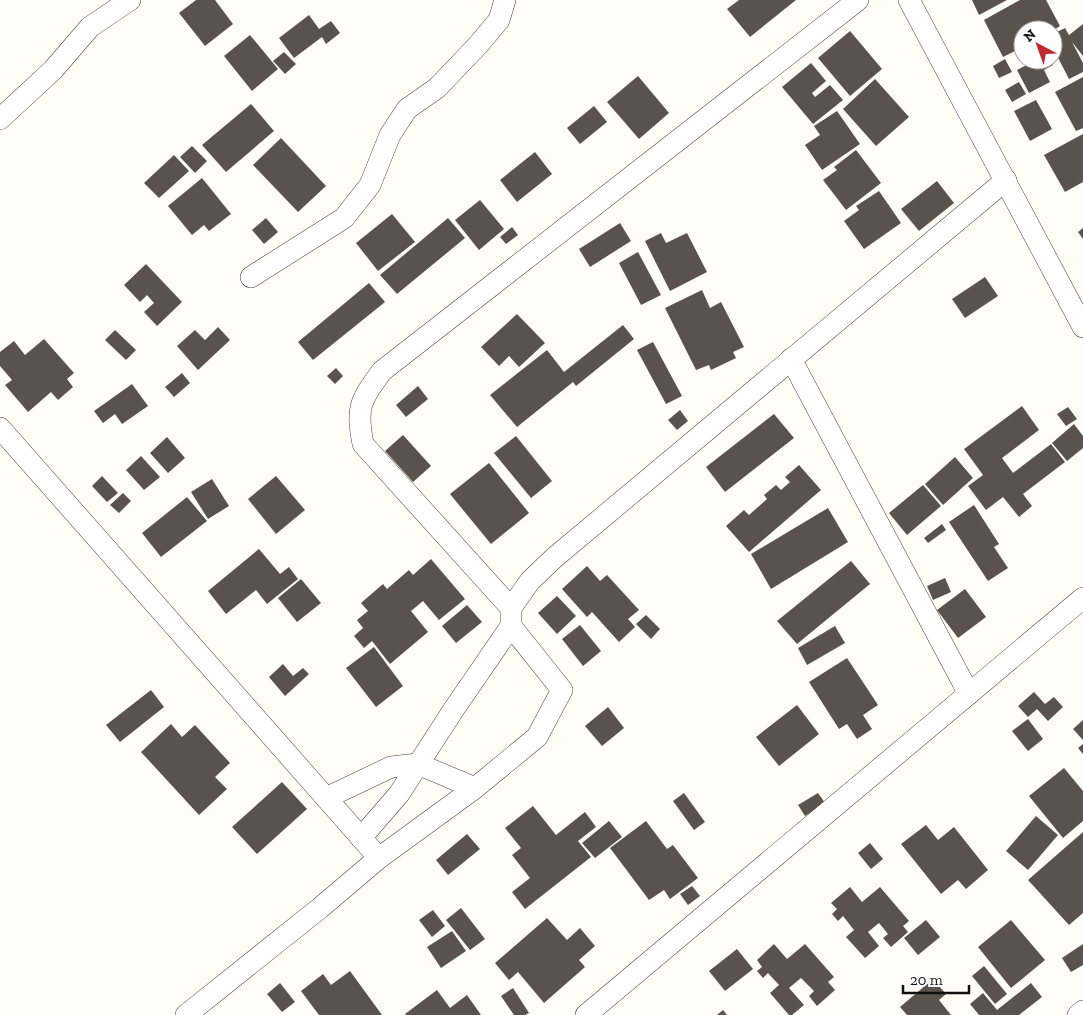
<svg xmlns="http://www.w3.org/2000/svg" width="1083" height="1015" font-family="'Zilla Slab',serif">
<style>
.building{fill:#5a524d}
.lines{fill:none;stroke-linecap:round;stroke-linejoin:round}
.street-casing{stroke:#444;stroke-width:22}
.street{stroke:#fff;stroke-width:21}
</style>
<rect width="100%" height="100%" fill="#fffdf5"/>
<g class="building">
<polygon points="196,0 215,0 233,24 205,46 179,13"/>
<polygon points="739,0 796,0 750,37 727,9"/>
<polygon points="972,0 1007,0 979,15"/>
<polygon points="1020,0 1046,0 1060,26 1054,30 1023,30 1023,47 1003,57 984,20"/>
<polygon points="309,15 319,29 331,21 340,33 326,44 322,37 294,58 279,38"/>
<polygon points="1083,24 1083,56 1072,42 1083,63 1083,72 1069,79 1053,48 1053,34 1065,28 1069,35"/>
<polygon points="850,31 882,69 850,96 818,58"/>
<polygon points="250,35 278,69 252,91 224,56"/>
<polygon points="284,52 296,64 285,74 273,61"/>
<polygon points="1005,59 1012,72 999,78 993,66"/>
<polygon points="1036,60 1050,60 1053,65 1044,70 1050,82 1029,93 1017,70"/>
<polygon points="811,63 826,81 812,93 815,97 830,85 843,100 813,124 782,87"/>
<polygon points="638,76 669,113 639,139 607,102"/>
<polygon points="1083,77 1083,128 1076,131 1055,92"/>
<polygon points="875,79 909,117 876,146 843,109"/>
<polygon points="1019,82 1026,94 1012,102 1005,90"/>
<polygon points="1036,100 1052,129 1030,141 1014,111"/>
<polygon points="251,104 274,131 226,172 202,145"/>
<polygon points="594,106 607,122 580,144 567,128"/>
<polygon points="837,111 860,144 822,170 805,145 820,135 814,126"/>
<polygon points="1083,134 1083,182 1065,192 1044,155"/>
<polygon points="281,138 326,186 298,212 253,165"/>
<polygon points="192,146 207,161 195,173 180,157"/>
<polygon points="856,150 881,183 846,210 823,180 837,170 834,167"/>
<polygon points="535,152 552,174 517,202 500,180"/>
<polygon points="174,155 189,171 159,198 144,183"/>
<polygon points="202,178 231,214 209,231 204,225 192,235 168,206"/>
<polygon points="937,181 954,203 919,231 901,209"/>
<polygon points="879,191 901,223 864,249 844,221 859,210 856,206"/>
<polygon points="480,200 504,229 479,250 455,220"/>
<polygon points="392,214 415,242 378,271 356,243"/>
<polygon points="266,218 278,232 264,244 252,230"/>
<polygon points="448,218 465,238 397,294 380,275"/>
<polygon points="620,223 631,241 590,267 579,249"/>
<polygon points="512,227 518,235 506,244 500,237"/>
<polygon points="1083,228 1083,239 1078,232"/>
<polygon points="661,233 666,243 687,233 707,272 670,291 645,241"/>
<polygon points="638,252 661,295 641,305 619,263"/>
<polygon points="146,264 182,302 157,326 144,312 154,303 147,295 140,302 124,285"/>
<polygon points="985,277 998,296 965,318 952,299"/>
<polygon points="369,283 385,302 313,360 298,342"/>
<polygon points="702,290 710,308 721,302 744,347 733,352 736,358 711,370 709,365 696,370 665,308"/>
<polygon points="517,314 545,343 519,367 509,356 499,366 481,347"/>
<polygon points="623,325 634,339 576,386 573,382 517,427 490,395 547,350 564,372"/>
<polygon points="218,327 230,340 198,370 177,346 195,330 205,340"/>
<polygon points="115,330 136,350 126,360 105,340"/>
<polygon points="44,339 74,373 67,379 73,387 58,400 51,392 28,412 5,385 12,380 0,366 0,352 14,341 25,355"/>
<polygon points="653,342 682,396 666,404 637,350"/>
<polygon points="336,368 343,376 335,384 327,376"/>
<polygon points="182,373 190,383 174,397 165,387"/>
<polygon points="132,384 148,406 122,424 115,414 103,423 94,411"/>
<polygon points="418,386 428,399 406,417 396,405"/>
<polygon points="1022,406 1039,430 1002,458 1013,473 1051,444 1065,462 1023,494 1032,506 1019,517 1003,497 986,510 968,486 983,475 964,449"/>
<polygon points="1068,407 1077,419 1066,426 1057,414"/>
<polygon points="680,410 688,421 677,430 668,420"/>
<polygon points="774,414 794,438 725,492 706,467"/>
<polygon points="1074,424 1083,436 1083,448 1067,461 1052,443"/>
<polygon points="403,435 431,466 413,482 385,451"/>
<polygon points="516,436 552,481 531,498 494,453"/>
<polygon points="167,437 185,458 168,473 150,453"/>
<polygon points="141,456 160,477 144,490 126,470"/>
<polygon points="955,457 973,478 943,505 925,484"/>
<polygon points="489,463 529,513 491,544 450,494"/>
<polygon points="799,465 821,490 749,552 726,526 744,510 749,515 767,499 764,495 776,485 781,490 790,482 785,477"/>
<polygon points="102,476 118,493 107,502 92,486"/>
<polygon points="276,476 305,510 276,534 248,499"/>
<polygon points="212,479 229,506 208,519 191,492"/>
<polygon points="923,485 941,506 907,535 889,513"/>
<polygon points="123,493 131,501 119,513 110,505"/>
<polygon points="187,497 207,521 161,557 142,533"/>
<polygon points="974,505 999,544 994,547 1008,568 988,581 949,522"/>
<polygon points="828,508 848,542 771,589 751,554"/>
<polygon points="942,524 946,530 928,543 924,538"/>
<polygon points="259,549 280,574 289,567 298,579 267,604 256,590 226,614 208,591"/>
<polygon points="431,559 465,599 439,620 423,601 411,611 428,632 390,664 372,641 364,648 354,636 363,628 357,620 368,611 361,603 383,584 387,589 409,570 413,575"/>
<polygon points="851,561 870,584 797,644 777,621"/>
<polygon points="587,566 600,581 607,575 639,610 628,619 635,627 619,642 592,612 587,617 562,589"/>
<polygon points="945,578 951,592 933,600 927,586"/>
<polygon points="301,579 321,603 297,622 278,598"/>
<polygon points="965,589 986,617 958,638 937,610"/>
<polygon points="557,596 576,616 557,634 538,613"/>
<polygon points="467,605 482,622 456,643 442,626"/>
<polygon points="646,615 660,629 651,639 636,624"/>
<polygon points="580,625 601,651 583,666 562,639"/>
<polygon points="835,626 845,643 807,665 798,648"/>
<polygon points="374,647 403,686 376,707 346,668"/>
<polygon points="847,658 878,705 863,715 872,729 857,739 847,724 839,729 809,682"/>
<polygon points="283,664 293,676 303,668 309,674 285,696 269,677"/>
<polygon points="151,690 164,707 120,742 106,725"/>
<polygon points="1034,692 1045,704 1054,697 1063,707 1048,721 1037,709 1028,717 1018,706"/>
<polygon points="797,705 819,734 779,766 756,737"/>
<polygon points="608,707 624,728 602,746 585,726"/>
<polygon points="1028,719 1043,739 1028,751 1012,731"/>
<polygon points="1083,720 1083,740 1073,729"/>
<polygon points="171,724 182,737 195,725 230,763 215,777 227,789 199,815 141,752"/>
<polygon points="1083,744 1083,754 1078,748"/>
<polygon points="1064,768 1083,791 1083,821 1063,838 1029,796"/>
<polygon points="282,782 307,809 257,854 232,827"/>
<polygon points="684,793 705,822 694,830 673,801"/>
<polygon points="818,793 825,803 805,816 798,805"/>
<polygon points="533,806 556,835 585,812 596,827 578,841 591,857 525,909 512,892 530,878 512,855 521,848 505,828"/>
<polygon points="1036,816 1058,835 1028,870 1006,851"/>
<polygon points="609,821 622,837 595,858 582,843"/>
<polygon points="646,821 667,849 673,845 698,878 670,899 664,890 649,900 610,848"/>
<polygon points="926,825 938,840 954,827 988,870 966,889 958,880 941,894 901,844"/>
<polygon points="1083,832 1083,913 1069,925 1028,880"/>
<polygon points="467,834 480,849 448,875 436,860"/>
<polygon points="870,843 883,859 871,869 858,853"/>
<polygon points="692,886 700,896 688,905 680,894"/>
<polygon points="850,887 862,902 880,887 909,921 903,926 908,932 891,947 883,938 888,934 879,923 868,932 879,946 865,958 846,937 854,930 843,916 838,921 832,914 837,909 831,903"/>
<polygon points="461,908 485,939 470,950 446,920"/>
<polygon points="433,910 445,926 432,937 419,920"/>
<polygon points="547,918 567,940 580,928 595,946 579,960 585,967 544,1003 518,972 509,980 495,963"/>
<polygon points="926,920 940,937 918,955 904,938"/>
<polygon points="1011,920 1045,960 1011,988 978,947"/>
<polygon points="452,931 466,951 441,968 427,947"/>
<polygon points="774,944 787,959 805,944 834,977 828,982 835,990 817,1006 809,996 814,991 801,978 789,988 804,1005 792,1015 789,1015 770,993 779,985 768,973 763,978 757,971 762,967 757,960"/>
<polygon points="1083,944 1083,965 1071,972 1062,958"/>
<polygon points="737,949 753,969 725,991 709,971"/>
<polygon points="984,966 1007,994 995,1004 972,976"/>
<polygon points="350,971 382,1015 319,1015 301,991 323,974 331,985"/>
<polygon points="933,979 946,994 939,1000 951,1015 907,1015 900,1007"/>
<polygon points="280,983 295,1002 282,1012 267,994"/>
<polygon points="1031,983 1042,997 1019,1015 979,1015 970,1004 983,993 997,1010"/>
<polygon points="513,988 529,1013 525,1015 514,1015 501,996"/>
<polygon points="437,990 450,1008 467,995 481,1015 406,1015 405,1014"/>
<polygon points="723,1010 727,1015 717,1015"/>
</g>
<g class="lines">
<defs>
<g id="street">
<polyline points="909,0 1083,327"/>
<polyline points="0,119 53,70 90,27 130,0"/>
<polyline points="251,277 344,218 370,185 390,135 407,109 437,88 479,44 499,20 505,0"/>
<polyline points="791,359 969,694"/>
<polyline points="0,428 379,858"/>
<path d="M 511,608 L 363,444 C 356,407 360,401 382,371 L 858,0"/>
<polyline points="326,798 391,767 418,764 475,788"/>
<polyline points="361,838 399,794 454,709 511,626"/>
<polyline points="186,1015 320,908 379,858 475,788 537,737 562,690 511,626 511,608 530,581 554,558 1006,180"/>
<polyline points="586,1015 1083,598"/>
<polyline points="1078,1015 1083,1011"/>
</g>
</defs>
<use href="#street" class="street-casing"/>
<use href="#street" class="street"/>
</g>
<g transform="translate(1038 45) rotate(319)"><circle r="24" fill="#ffffff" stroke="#a0a0a0"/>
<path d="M0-4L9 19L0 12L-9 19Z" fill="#c4262e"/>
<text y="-8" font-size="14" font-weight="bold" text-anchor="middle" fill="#111111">N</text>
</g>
<path d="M903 985v8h66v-8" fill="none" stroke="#111111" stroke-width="2.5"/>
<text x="910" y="985" font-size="15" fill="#111111" stroke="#ffffff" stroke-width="4" paint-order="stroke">20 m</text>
</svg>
